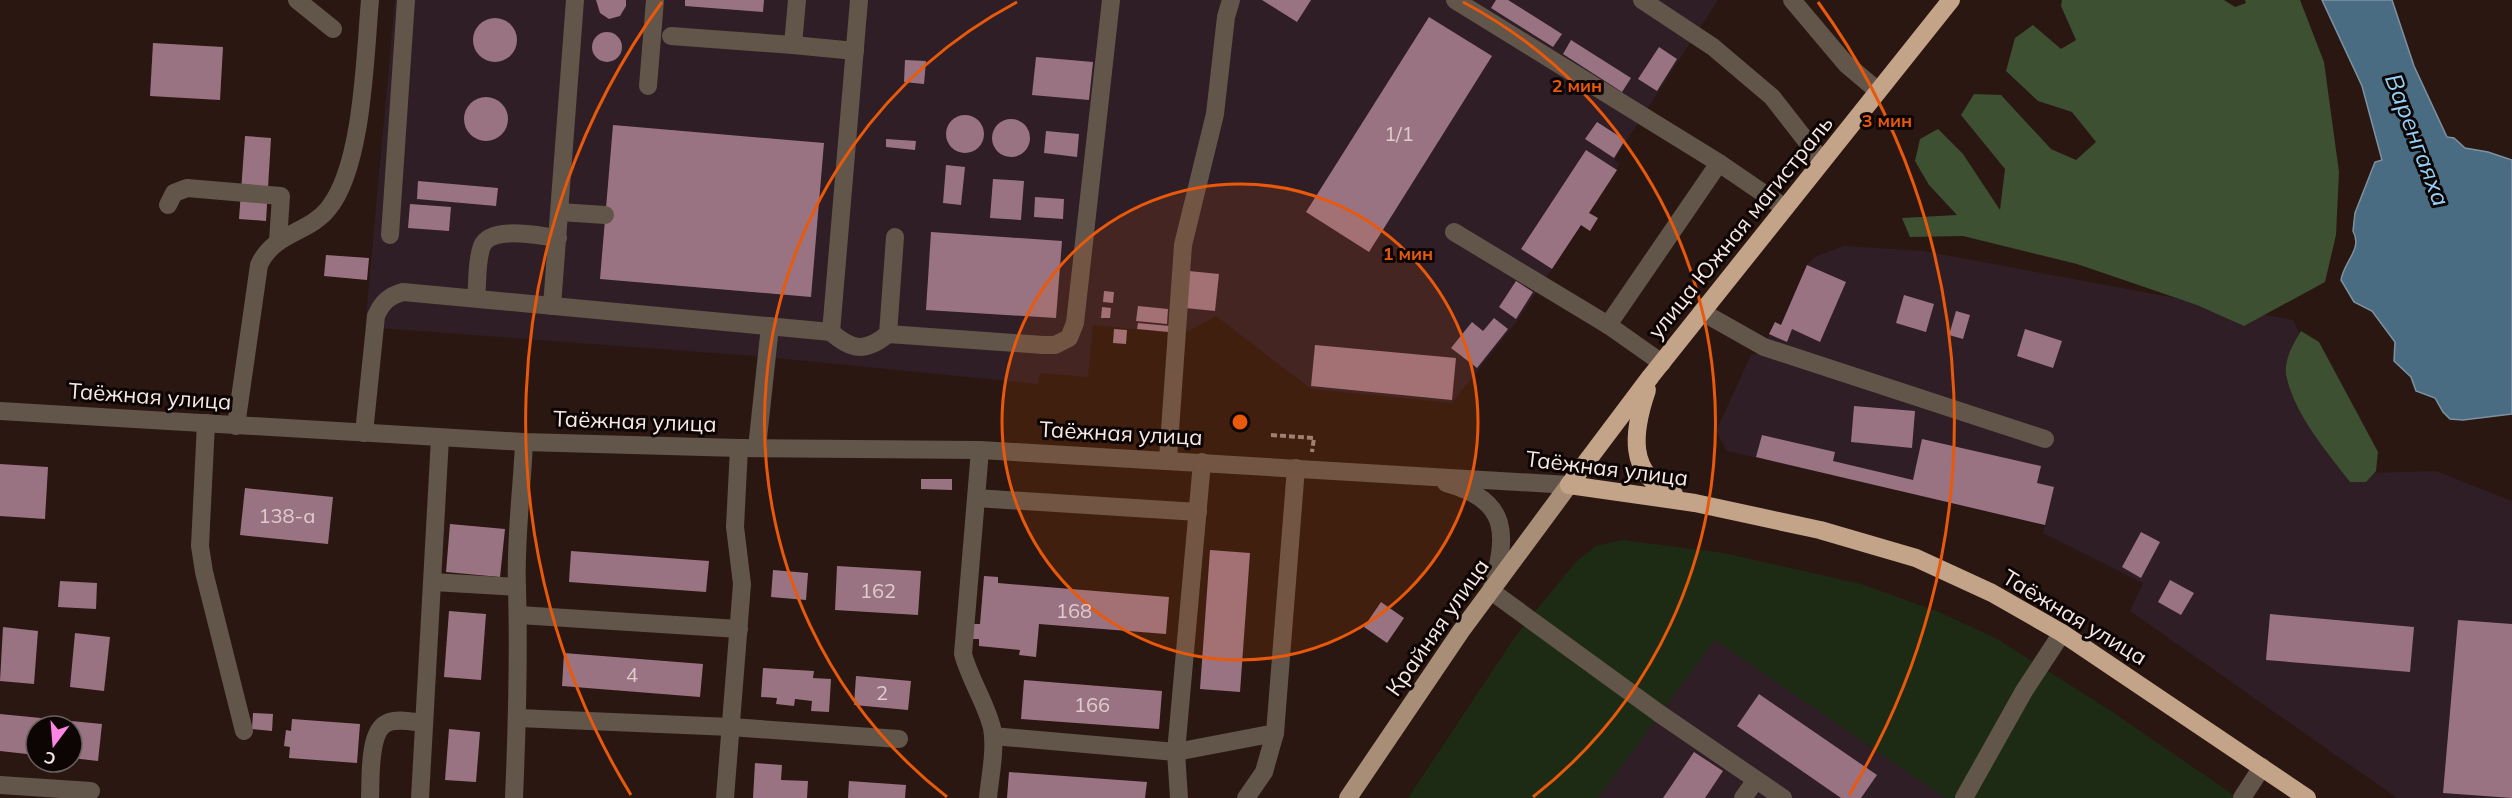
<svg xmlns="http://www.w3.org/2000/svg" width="2512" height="798" font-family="Mulish,sans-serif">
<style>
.industrial{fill:#2f1e25}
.green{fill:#1e2b14}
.forest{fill:#3d5031}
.water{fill:#496c83;stroke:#7d92a0;stroke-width:1.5}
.building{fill:#9a7383}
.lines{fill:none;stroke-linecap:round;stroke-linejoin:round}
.path{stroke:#968681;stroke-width:4;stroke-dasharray:6 3;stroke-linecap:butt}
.minor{stroke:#62554a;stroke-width:18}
.major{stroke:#a88e76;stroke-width:18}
.highway{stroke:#c4a488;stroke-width:18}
.ring{fill:none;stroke:#e8590c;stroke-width:3}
.labels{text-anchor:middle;stroke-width:6;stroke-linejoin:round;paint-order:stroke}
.number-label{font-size:20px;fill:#e0cccc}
.street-label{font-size:22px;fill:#f7e9e5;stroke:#0d0504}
.water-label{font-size:24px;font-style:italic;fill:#92d0f8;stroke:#0d0504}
.centre{fill:#e8590c;stroke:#0d0504;stroke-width:3}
.ring-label{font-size:18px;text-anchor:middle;font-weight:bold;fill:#e8590c;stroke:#0d0504;stroke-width:6;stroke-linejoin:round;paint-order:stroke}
</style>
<rect width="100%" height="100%" fill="#2a1711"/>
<g class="industrial">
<polygon points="395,0 1718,0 1614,160 1620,164 1589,212 1598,218 1590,231 1581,225 1517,321 1452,403 1311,389 1216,316 1189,331 1172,329 1171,333 1093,325 1088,377 1040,373 1038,384 766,357 365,327"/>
<polygon points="1844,246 1924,251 2293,320 2366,473 2436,471 2512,501 2512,798 2397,798 2130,611 2143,583 2043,533 2045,525 1727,451 1716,431 1751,355 1761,353 1775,322 1781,324 1807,265 1814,257"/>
<polygon points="1703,611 1981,798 1570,798"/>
</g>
<polygon class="green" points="1622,540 1724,553 1861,584 1939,612 1997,639 2108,709 2238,798 1945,798 1715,640 1598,798 1408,798 1517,634 1551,592 1576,562 1596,546"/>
<g class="forest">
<polygon points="2062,0 2224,0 2235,7 2246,3 2245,0 2300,0 2324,62 2339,172 2336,235 2325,282 2244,326 2197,305 2077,264 1963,236 1910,237 1902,218 1957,215 1929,185 1915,161 1920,139 1938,129 1963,154 2000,210 2005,169 1961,115 1974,94 2001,95 2051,149 2076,160 2096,142 2072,112 2038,101 2006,71 2015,38 2033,25 2061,49 2076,40 2061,6"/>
<path d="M 2301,331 L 2319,342 L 2378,452 L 2376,471 L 2366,482 L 2350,482 C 2327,452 2296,416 2287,379 C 2282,363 2293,344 2301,331 Z"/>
</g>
<path class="water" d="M 2322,0 L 2392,0 L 2414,66 L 2447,137 L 2454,138 L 2465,148 L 2488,152 L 2512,160 L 2512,414 L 2463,420 L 2450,419 L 2443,412 L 2435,398 L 2416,391 L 2411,377 L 2394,361 L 2395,342 L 2372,311 L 2354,302 L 2341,280 C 2344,261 2363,249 2353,231 L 2355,213 L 2375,162 L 2382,160 L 2362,86 Z"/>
<g class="building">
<polygon points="596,0 626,0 626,6 620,16 609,19 600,13"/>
<polygon points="685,0 764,0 763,12 685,6"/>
<polygon points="1262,0 1311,0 1297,22"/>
<polygon points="1496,0 1508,0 1562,34 1553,47 1491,8"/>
<polygon points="1429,17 1492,56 1369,252 1306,212"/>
<circle cx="495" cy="40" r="22"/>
<circle cx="607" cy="47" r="15"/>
<polygon points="1571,40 1631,78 1622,92 1563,54"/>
<polygon points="153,43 223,47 220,100 150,96"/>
<polygon points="1659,47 1677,59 1657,91 1638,79"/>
<polygon points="1036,57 1093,62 1089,100 1032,95"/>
<polygon points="905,60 926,61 924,84 904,82"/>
<circle cx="486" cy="119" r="22"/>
<circle cx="965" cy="134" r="19"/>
<circle cx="1011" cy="138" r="19"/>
<polygon points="1597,122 1625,140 1614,158 1585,139"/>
<polygon points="613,125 824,143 811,297 600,279"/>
<polygon points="1046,131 1079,134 1077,157 1044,153"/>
<polygon points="245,136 271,138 266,221 239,219"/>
<polygon points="886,139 916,141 915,150 886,147"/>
<polygon points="1586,150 1617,170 1589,213 1598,218 1590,231 1581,225 1552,269 1521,249"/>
<polygon points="946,165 965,167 961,205 943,203"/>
<polygon points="993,179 1024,181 1021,220 990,218"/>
<polygon points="418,181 498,188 496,206 417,199"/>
<polygon points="1035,197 1064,199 1063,219 1034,217"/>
<polygon points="410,204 451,207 449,231 408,228"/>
<polygon points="931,232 1062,241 1056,318 926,310"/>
<polygon points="326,255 369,258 367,280 324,276"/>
<polygon points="1807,265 1846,282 1820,342 1792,329 1787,342 1769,334 1775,322 1781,325"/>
<polygon points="1189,271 1219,274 1215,311 1185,308"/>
<polygon points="1516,281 1533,292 1516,319 1499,307"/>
<polygon points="1104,291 1114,292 1113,303 1103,302"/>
<polygon points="1904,295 1934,304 1926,332 1896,323"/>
<polygon points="1138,306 1168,309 1167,324 1136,321"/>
<polygon points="1102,307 1111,308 1110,318 1101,318"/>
<polygon points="1956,311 1970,315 1963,339 1949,335"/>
<polygon points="1494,318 1508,329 1477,368 1451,348 1472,322 1483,331"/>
<polygon points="1138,323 1170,326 1169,332 1137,329"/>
<polygon points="1114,329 1127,330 1126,344 1113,343"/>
<polygon points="2025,329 2062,341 2053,368 2017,356"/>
<polygon points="1315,345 1456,358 1452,400 1311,386"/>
<polygon points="1854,406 1915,411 1912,448 1851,442"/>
<polygon points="1762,435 1835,452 1833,461 1913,480 1922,439 2041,466 2037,483 2054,487 2045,525 1756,457"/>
<polygon points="0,464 48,467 45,519 0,516"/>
<polygon points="921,479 952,479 952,490 921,489"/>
<polygon points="245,488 333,497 328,544 240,535"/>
<polygon points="450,524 505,529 500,577 446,572"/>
<polygon points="2141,532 2160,542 2141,578 2122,567"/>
<polygon points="1210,550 1250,553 1240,692 1200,689"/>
<polygon points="571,551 709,561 706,592 569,582"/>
<polygon points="837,566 921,571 918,615 835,610"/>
<polygon points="773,570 808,573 806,600 771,597"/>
<polygon points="984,576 998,577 998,583 1169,597 1166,634 1039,624 1036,657 1019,655 1020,650 979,646 979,639 971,639 972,624 980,624"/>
<polygon points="2170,580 2194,593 2181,615 2158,602"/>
<polygon points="60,581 97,583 96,609 58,607"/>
<polygon points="1381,602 1404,618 1387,643 1364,627"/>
<polygon points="449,611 486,614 481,680 444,677"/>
<polygon points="2270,614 2414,627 2410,672 2266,660"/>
<polygon points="2458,620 2512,624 2512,798 2443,793"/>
<polygon points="3,627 38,631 34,684 0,681"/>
<polygon points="75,633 110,637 104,691 70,687"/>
<polygon points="564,653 703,664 700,697 562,686"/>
<polygon points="763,668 814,671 813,678 831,679 829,712 811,711 812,701 795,699 794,706 776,704 777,698 761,697"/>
<polygon points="856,676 911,681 908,710 854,705"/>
<polygon points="1024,680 1162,691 1159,729 1021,719"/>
<polygon points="1759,694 1877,775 1861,798 1841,798 1737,726"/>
<polygon points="253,713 273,714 272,731 252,729"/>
<polygon points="0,714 102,724 98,761 72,758 72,726 36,726 36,755 0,751"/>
<polygon points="292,719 360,724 357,763 289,758 290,747 284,746 286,730 291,731"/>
<polygon points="449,729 480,732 476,782 445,780"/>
<polygon points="1694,752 1723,771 1705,798 1663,798"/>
<polygon points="755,763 782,765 781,780 808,781 807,798 753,798"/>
<polygon points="1009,772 1147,782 1145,798 1007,798"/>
<polygon points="849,781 906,785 905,798 848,798"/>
</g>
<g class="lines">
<polyline class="path" points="1271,435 1314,438 1312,452"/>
<g class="minor">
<polyline points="297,0 333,29"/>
<polyline points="1455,0 1719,163 1785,208"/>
<polyline points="1642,0 1713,47 1772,97 1822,161"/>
<polyline points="1792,0 1846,64 1878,91"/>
<polyline points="671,36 793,45 797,0"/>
<polyline points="793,45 855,51"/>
<polyline points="648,86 655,0"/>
<polyline points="168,205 174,193 187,188 281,196 278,241"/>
<polyline points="560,212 605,215"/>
<polyline points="1454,232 1608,325 1662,363"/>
<polyline points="390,235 406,0"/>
<path d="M 476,298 C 478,282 476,261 482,246 C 491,225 539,236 558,238"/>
<polyline points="552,306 575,0"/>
<polyline points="1702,312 1764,347 2045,439"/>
<polyline points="1608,325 1719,163"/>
<path d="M 831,332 C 852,351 866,352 888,334 L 1043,345 L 1055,345 L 1069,338 L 1075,323 L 1111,0"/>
<polyline points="888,334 895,237"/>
<polyline points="0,411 524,442 739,448 980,450 1569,485"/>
<polyline points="206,423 200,546 204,572 244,731"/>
<path d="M 236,426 L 259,265 C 274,232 308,234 328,209 C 363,167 365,55 370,0"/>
<path d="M 364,433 L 376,316 C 382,302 389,296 403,292 L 831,332 L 859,0"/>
<polyline points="757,448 770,326"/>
<path d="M 980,450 L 963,654 C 970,680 986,703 992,728 C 996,750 990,776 988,798"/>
<polyline points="1168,459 1183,245 1215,114 1226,17 1231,0"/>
<path d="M 1446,483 C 1510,500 1508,535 1491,591 L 1660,714 L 1783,798"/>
<polyline points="976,498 1198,512"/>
<polyline points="433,582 517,587"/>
<polyline points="519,615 739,629"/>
<polyline points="518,718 731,727 899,739"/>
<polyline points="993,736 1176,752 1275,733 1296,468"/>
<polyline points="0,785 91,791"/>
<path d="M 370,798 C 371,779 368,731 387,723 C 398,718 413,722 424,723"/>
<polyline points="420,798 440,438"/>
<path d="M 514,798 C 517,728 519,658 517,588 C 515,540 522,490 524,442"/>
<polyline points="725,798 742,584 735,527 739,448"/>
<polyline points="1179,798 1176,752 1202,462"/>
<polyline points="1246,798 1264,772 1275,733"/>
<polyline points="1743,798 1756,780"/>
<polyline points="1964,798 2024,691 2062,633"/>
<polyline points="2242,798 2262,767"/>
</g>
<polyline class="major" points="1348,798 1461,631 1569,485"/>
<g class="highway">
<path d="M 1647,390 C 1633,431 1626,475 1674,494"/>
<polyline points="1569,485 1695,503 1820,530 1916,558 1992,593 2062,633 2307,798"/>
<polyline points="1569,485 1651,376 1951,0"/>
</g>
</g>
<circle cx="1240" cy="422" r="238" fill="#e8590c" fill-opacity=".12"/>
<g class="ring">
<circle cx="1240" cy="422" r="238"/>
<path d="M947 797A476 476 0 0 1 1017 2M1463 2A476 476 0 0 1 1533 797"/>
<path d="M631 795A714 714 0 0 1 662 2M1818 2A714 714 0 0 1 1849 795"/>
</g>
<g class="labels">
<g class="number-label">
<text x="1399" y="141">1/1</text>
<text x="287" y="523">138-а</text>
<text x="878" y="598">162</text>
<text x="1074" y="618">168</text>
<text x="632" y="682">4</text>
<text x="882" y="700">2</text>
<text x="1092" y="712">166</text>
</g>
<g class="street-label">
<text transform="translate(1740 227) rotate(-51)" y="8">улица Южная магистраль</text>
<text transform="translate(150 396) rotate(4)" y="8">Таёжная улица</text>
<text transform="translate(635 421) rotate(2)" y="8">Таёжная улица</text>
<text transform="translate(1121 433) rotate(3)" y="8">Таёжная улица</text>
<text transform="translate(1607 468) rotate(7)" y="8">Таёжная улица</text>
<text transform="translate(2075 617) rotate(31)" y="8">Таёжная улица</text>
<text transform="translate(1437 627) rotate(-55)" y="8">Крайняя улица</text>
</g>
<g class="water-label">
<text transform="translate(2417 140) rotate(69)" y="8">Варенгаяха</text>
</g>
</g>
<circle cx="1240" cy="422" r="9" class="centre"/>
<g class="ring-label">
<text x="1577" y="92">2 мин</text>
<text x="1887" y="127">3 мин</text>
<text x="1408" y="260">1 мин</text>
</g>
<g transform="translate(54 744) rotate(196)"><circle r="28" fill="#0d0504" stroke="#6b605e" stroke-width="1.5"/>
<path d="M0-4.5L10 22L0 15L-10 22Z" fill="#fd86e3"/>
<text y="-9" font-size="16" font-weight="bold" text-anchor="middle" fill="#f7e9e5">С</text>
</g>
</svg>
